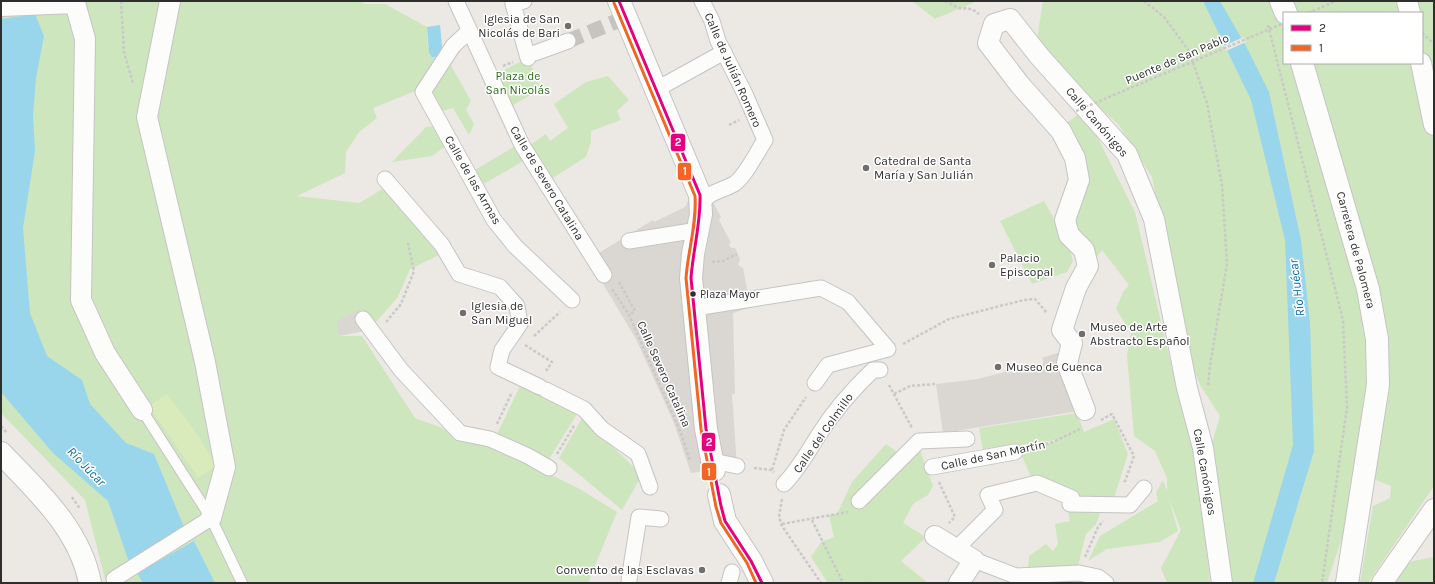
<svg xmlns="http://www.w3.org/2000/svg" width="1435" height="584" font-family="Karla,sans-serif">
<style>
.green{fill:#cee6be;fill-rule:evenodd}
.pitch{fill:#d9eabb}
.plaza{fill:#dad6d2}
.water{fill:#99d6ec}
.pier{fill:#ece8e4}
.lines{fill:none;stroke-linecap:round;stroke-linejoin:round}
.pedestrian-tunnel{stroke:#c6c3c0;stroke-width:15;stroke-dasharray:15 8;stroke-linecap:butt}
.service-casing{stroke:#c5c4c5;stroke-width:12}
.pedestrian-casing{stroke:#c5c4c5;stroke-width:17}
.minor-casing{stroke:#c5c4c5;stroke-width:22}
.tertiary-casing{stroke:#c5c4c5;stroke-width:24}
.secondary-casing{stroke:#c5c4c5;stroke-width:24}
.path{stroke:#c9c9c8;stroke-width:2.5;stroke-dasharray:3 2;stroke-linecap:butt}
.service{stroke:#fcfcfb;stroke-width:10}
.pedestrian{stroke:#fcfcfb;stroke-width:15}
.minor{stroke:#fcfcfb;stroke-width:20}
.tertiary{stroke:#fcfcfb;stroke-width:22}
.secondary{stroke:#fcfcfb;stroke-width:22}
.path-bridge{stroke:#c9c9c8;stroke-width:2.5;stroke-dasharray:3 2;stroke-linecap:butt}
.bus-1-casing{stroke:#fff;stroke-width:6}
.bus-2-casing{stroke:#fff;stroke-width:6}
.bus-1{stroke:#e5007d;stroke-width:3}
.bus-2{stroke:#f26522;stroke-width:3}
.poi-dot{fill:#706f6e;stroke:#fff;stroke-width:1.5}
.bus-dot{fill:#2e2e2e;stroke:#fff;stroke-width:1.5}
.labels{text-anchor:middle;stroke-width:3;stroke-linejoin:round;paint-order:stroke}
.bus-label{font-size:11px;fill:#2e2e2e;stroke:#fff;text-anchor:start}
.poi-label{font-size:12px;fill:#2e2e2e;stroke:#fff;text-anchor:start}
.street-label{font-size:12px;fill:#2e2e2e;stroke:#fff}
.park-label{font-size:12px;fill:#2c6e1b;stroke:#fff}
.water-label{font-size:13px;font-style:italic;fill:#0d6fa3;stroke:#fff}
.line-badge{stroke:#fff;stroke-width:1.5}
.badge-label{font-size:11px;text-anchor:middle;font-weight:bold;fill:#fff}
</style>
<rect width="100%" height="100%" fill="#ece8e4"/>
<g class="green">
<path d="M 1,1 L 362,1 L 364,4 L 385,4 L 427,27 C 428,43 425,53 441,62 L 423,88 L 373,108 L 377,118 L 359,132 L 346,152 L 345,173 L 297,196 L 359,203 L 388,186 L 446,252 L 410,269 L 398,297 L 371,328 L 360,309 L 339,336 L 362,336 L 415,418 L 489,445 L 578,488 L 617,512 L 588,583 L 106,583 L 85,500 L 1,413 Z"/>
<polygon points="912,1 990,1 975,2 935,19"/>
<path d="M 1043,1 L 1434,1 L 1434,486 L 1368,583 L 1360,583 L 1373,506 L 1390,498 L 1391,486 L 1363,475 L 1327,583 L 1224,583 L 1209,453 L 1220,416 L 1200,385 L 1187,354 L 1152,177 L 1118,124 L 1068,80 L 1037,39 ZM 1284,13 L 1422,13 L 1422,63 L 1284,63 Z"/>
<polygon points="528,58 541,89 508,108 494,75"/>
<path d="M 449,62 L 471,101 L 466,110 L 474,124 L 469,135 L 453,108 L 439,112 C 426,85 432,84 449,62 Z"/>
<polygon points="608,76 629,100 617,111 621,120 591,131 591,142 586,157 551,179 530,145 546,134 550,141 568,128 554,104 586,82"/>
<polygon points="1084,110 1135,212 1172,368 1198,457 1210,583 1167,583 1161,568 1181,530 1169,499 1178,531 1160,542 1107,549 1088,561 1100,536 1158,501 1156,493 1163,480 1167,491 1167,478 1155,451 1134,436 1127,356 1131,333 1116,309 1123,292 1129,285 1102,250 1088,268 1069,235 1079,180 1061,131 1068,122"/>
<polygon points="434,126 447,145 432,156 392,162 426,127"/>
<polygon points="517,145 527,159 477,188 468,174"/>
<polygon points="1044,201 1068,243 1073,261 1067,272 1032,284 1000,221"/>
<polygon points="522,382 577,414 549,459 496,436"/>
<polygon points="1077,413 1084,432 1114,419 1128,454 1113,501 1074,499 1032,479 1021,454 1062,439 983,451 979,428"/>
<polygon points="582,418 642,475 622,510 559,458"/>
<polygon points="886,444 907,459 919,448 933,486 928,495 913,504 903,523 926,537 901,561 928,583 828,583 811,557 821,542 834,537 829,515 837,514 852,482"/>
<polygon points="1095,509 1100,514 1096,524 1086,534 1078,566 1028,570 1029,556 1046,544 1053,551 1058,544 1055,524 1070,521 1068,512"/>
<polygon points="1434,557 1434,583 1393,583 1403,563"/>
<polygon points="1048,578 1094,581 1084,583 1044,583"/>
</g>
<polygon class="pitch" points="167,394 196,432 216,466 198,478 149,406"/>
<g class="plaza">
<polygon points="691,195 714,204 721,217 719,220 731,243 729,244 731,248 735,248 740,259 738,265 743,268 749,299 745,309 733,313 735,394 732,394 737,467 691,473 674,423 636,339 591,264 594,256 653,220 654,222 685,207"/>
<polygon points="360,309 365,331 339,336 337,321"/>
<polygon points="1064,351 1085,410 943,433 936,384 978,379 1012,370 1014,373 1044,363 1042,358"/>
</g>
<g class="water">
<polygon points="1203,1 1220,1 1246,46 1269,92 1301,240 1310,322 1314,451 1274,583 1253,583 1293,445 1285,240 1251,100"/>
<polygon points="35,14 44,36 36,78 33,116 35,151 23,228 30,313 47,356 82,380 90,404 126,443 154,454 184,527 129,562 108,501 53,453 1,392 1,19"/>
<polygon points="440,25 443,57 432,57 429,53 427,27"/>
<polygon points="194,541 215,583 143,583 137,573"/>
</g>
<polygon class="pier" points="1244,37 1246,42 1226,51 1223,46"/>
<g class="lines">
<polyline class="pedestrian-tunnel" points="568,41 625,18"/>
<defs>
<polyline id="service" points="142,410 211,518 242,583"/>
<g id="pedestrian">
<polyline points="456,1 522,145 604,275"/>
<polyline points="524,1 513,4 528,58"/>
<polyline points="469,31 453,46 423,92 494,220 515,246 572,300"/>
<polyline points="535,53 568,41"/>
<polyline points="657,89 724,52"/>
<polyline points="385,179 442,245 459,274 500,287 517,306 520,324 502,350 498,367 540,387"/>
<path d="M 700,205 C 713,189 718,193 734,184 C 745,177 757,152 765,140 L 745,94 L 718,41 L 712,21 L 702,1"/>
<polyline points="629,241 698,230"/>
<polyline points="695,308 821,288 848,302 888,349 828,365 815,383"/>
<polyline points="363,319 401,370 460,433 490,439 528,456 549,468"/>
<polyline points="546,390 584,409 602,429 638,454 650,487"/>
<polyline points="713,461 737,466"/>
<polyline points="932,467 1015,452"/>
<path d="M 784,484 C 798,470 807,453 818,436 C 833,412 852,390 873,370 L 880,370"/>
<polyline points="859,501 919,441 967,439"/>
<polyline points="956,549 995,510 988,495 1037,483 1072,498 1070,504 1130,505 1144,488"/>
<polyline points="974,560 1016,576 1079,573 1098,577 1106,583"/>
<polyline points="114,579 211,518"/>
<polyline points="629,580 639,517 661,519"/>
<polyline points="729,583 732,572"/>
</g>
<g id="minor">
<polyline points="170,1 147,117 205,362 225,467 211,518"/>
<polyline points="1407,1 1410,13"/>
<polyline points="1,6 75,3 85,39 81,300 105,353 142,410"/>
<polyline points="1421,63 1434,125"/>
<polyline points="1085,410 1067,363 1072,343 1062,330 1076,288 1088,266 1084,250 1069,235 1065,220 1079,180 1075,158 1061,131 1020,85 988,43 994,24 1010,19 1040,57 1127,154 1154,219 1187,388 1203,448 1222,583"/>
<polyline points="935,536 974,560 959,583"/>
<polyline points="1382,583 1434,509"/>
</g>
<g id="tertiary">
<polyline points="619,1 700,195 701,214 693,254 691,278 706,429 714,470"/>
<polyline points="1281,1 1286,13"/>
<polyline points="1302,63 1368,289 1377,339 1378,385 1347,583"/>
<polyline points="719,495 725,521 751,561 762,583"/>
</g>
<path id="secondary" d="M 1,453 C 37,491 80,529 90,583"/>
</defs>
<use href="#service" class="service-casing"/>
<use href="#pedestrian" class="pedestrian-casing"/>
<use href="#minor" class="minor-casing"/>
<use href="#tertiary" class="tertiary-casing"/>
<use href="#secondary" class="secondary-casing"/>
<g class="path">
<polyline points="121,1 124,52 133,83"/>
<polyline points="945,1 959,8 972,9 979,14"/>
<polyline points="1144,1 1164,17 1189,51 1207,103 1222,185 1227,264 1210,365 1208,387"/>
<polyline points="1308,13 1336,1"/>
<polyline points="1268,25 1343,320 1347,407 1322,583"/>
<polyline points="1422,33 1434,44"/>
<polyline points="503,66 513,62"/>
<polyline points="729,125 739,120"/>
<polyline points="712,262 723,261 737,254"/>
<polyline points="619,282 635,311 629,315"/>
<polyline points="612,289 629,315 681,433 690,461"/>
<polyline points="386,322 401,304 414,271 408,243"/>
<polyline points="534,336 560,312"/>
<polyline points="903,344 949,319 1024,300 1035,299 1047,313"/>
<polyline points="525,345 552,362 546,371"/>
<polyline points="889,385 912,428"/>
<polyline points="894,394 910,386 936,384"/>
<polyline points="1101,420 1112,414 1134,456 1124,484"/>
<polyline points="497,424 512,392"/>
<polyline points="1,426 7,433"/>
<polyline points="1031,448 1053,442 1080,429"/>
<polyline points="557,454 575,424"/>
<polyline points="754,468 772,470 774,472"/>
<polyline points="772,470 784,430 806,397"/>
<polyline points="939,482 955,517 949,523"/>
<polyline points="72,497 80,509"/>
<polyline points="782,499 779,517 782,526 821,583"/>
<polyline points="812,520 843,583"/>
<polyline points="782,524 848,512"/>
<polyline points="1085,557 1098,527 1103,521"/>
<polyline points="869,583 872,583"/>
</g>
<use href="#service" class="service"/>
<use href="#pedestrian" class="pedestrian"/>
<use href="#minor" class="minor"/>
<use href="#tertiary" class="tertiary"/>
<use href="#secondary" class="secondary"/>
<polyline class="path-bridge" points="1076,111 1284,23"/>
<defs>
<path id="bus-1" d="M 619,1 L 700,195 C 701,223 693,250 691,278 L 706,429 L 721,506 L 725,521 L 751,561 L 762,583"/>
<path id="bus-2" d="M 614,3 L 695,196 C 697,224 688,250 686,278 L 701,429 L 716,507 L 721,523 L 747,563 L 756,583"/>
</defs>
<use href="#bus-1" class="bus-1-casing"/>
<use href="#bus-2" class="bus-2-casing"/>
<use href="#bus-1" class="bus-1"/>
<use href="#bus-2" class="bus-2"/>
</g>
<g class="poi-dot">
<circle cx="568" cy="26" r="4"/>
<circle cx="866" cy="168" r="4"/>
<circle cx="992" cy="265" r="4"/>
<circle cx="463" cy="313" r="4"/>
<circle cx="1082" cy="334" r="4"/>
<circle cx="998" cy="367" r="4"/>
<circle cx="702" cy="570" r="4"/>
</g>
<circle class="bus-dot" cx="693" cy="294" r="3.5"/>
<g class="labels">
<g class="bus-label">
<text x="700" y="298">Plaza Mayor</text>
</g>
<g class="poi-label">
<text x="560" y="23" text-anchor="end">Iglesia de San<tspan x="560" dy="14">Nicolás de Bari</tspan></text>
<text x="874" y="165">Catedral de Santa<tspan x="874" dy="14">María y San Julián</tspan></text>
<text x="1000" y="262">Palacio<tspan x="1000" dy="14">Episcopal</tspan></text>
<text x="471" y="310">Iglesia de<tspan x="471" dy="14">San Miguel</tspan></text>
<text x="1090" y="331">Museo de Arte<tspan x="1090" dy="14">Abstracto Español</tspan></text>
<text x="1006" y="371">Museo de Cuenca</text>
<text x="694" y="574" text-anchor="end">Convento de las Esclavas</text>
</g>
<g class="street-label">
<text transform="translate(1177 59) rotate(-23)" y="4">Puente de San Pablo</text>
<text transform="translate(733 70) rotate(66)" y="4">Calle de Julián Romero</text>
<text transform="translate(1097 122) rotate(49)" y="4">Calle Canónigos</text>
<text transform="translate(473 180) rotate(60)" y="4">Calle de las Armas</text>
<text transform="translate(547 183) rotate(59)" y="4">Calle de Severo Catalina</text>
<text transform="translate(1356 250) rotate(75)" y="4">Carretera de Palomera</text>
<text transform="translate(664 374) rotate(66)" y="4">Calle Severo Catalina</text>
<text transform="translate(823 433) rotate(-55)" y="4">Calle del Colmillo</text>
<text transform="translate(993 455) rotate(-12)" y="4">Calle de San Martín</text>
<text transform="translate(1205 472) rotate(80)" y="4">Calle Canónigos</text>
</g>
<g class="park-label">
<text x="518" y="80">Plaza de<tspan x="518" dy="14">San Nicolás</tspan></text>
</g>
<g class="water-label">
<text transform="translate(1296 288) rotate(-97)" y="5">Río Huécar</text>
<text transform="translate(87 466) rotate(46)" y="5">Río Júcar</text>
</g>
</g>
<g class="line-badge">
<rect x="670" y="133" width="16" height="19" rx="4" fill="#e5007d"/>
<rect x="677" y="162" width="15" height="19" rx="4" fill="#f26522"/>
<rect x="701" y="432" width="15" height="20" rx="4" fill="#e5007d"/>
<rect x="701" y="462" width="16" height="19" rx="4" fill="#f26522"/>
</g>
<g class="badge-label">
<text x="678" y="146">2</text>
<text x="685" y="175">1</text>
<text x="709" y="446">2</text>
<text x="709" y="476">1</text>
</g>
<rect width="1435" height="584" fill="none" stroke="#2e2e2e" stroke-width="4"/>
<rect x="1283" y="12" width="140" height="52" fill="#ffffff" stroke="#ababab"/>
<rect x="1291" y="25" width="20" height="6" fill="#e5007d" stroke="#ababab"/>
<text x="1319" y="32" font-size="12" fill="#2e2e2e">2</text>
<rect x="1291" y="45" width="20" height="6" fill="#f26522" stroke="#ababab"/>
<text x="1319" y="52" font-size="12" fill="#2e2e2e">1</text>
</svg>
